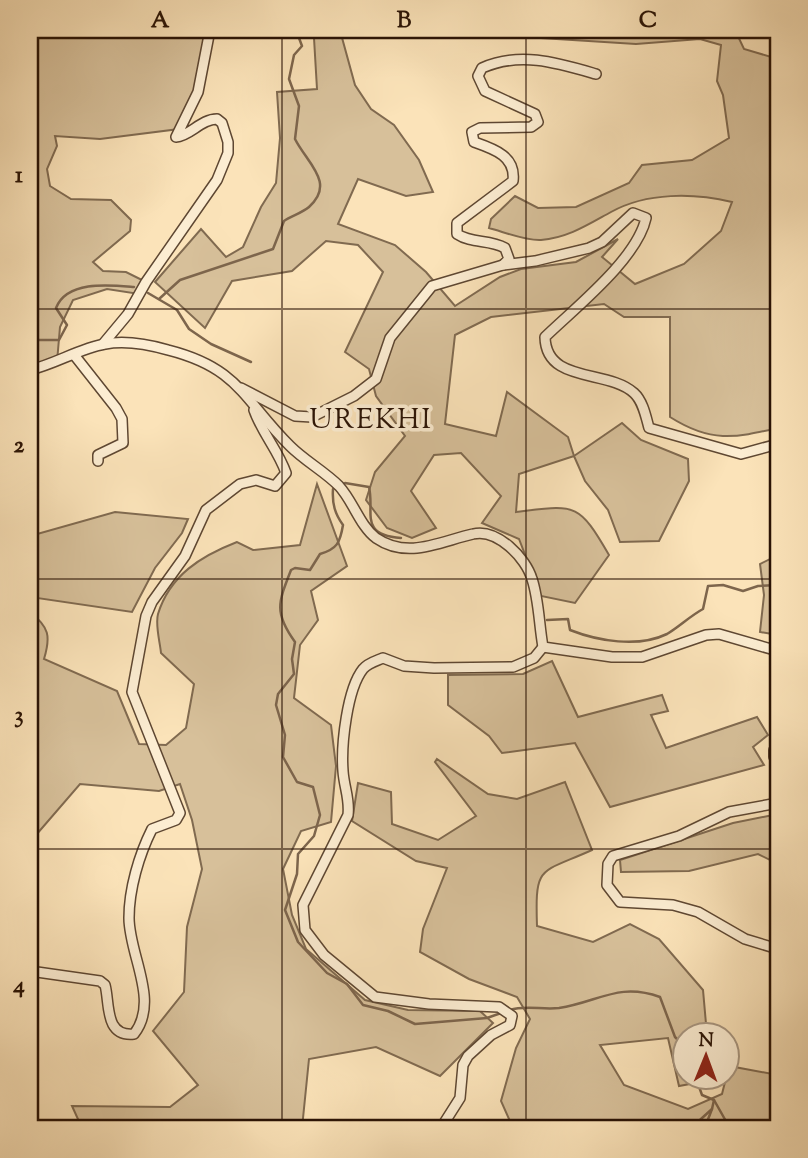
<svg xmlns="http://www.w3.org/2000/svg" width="808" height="1158" font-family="'Sorts Mill Goudy',serif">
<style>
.green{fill:#d7c09a;stroke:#806a50;stroke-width:2}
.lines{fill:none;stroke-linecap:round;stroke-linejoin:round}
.stream{stroke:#7d654c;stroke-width:2.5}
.minor-casing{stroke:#5e4732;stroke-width:12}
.minor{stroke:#fcedd2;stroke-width:9}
.grid{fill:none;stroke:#2a1305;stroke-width:2;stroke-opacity:0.55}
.labels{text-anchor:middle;stroke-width:7;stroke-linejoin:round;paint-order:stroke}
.quarter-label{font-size:28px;letter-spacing:2px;fill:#2a1305;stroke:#fcedd2}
.neatline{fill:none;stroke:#2a1305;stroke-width:2.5}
.grid-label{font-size:23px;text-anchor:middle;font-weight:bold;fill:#2a1305}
</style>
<rect width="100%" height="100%" fill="#fbe3b9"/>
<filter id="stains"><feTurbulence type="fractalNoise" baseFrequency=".00286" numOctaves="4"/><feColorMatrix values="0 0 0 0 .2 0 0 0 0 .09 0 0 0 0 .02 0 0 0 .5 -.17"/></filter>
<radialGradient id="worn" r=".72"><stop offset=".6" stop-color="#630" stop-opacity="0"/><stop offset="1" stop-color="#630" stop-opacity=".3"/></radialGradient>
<g class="green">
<polygon points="30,30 210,30 203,67 179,129 100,139 55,136 57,146 47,169 50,186 71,199 111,200 131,220 130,231 93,262 103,271 126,272 146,282 139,294 107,289 73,300 60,327 57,362 30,370"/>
<path d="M 275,30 L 343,30 L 341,34 L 355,85 L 371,109 L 394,125 L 419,160 L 433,192 L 406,196 L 358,179 L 338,224 L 395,245 L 426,272 L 455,306 L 500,277 L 521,269 L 576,262 L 618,239 L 602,257 L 635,284 L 684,264 L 721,231 L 732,202 C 694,193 647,192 611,212 C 589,224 568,238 541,240 C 526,241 504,232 489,228 L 491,219 L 515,196 L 538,208 L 576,207 L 629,183 L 642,165 L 692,160 L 729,138 L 723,95 L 717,81 L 721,45 L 700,39 L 636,44 L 509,36 L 500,30 L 735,30 L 744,49 L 778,59 L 778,428 C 734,438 711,443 670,417 L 670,317 L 624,317 L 604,304 L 491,317 L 455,335 L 445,424 L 496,436 L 507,392 L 568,437 L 574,456 L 622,423 L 641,440 L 688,459 L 689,481 L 659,541 L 620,542 L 608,510 L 585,481 L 574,456 L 519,474 L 516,512 C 575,505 578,501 609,555 L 575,603 L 541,596 L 519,539 L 482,523 L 501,496 L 461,453 L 434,455 L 411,491 L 436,528 L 412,538 L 387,528 L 366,500 L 375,472 L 405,436 L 376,396 L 369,369 L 345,352 L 383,272 L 358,245 L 326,241 L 292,271 L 232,281 L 205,328 L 155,282 L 201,229 L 226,257 L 243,247 L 261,207 L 276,183 L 280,138 L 277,92 L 317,89 L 314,38 Z"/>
<path d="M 317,484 L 347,566 L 311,591 L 318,620 L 300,645 L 294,698 L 331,725 L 336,766 L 331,822 L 301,831 L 283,869 L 292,915 L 306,949 L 365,1000 L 408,1010 L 480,1011 L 493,1023 L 440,1076 L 376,1047 L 309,1059 L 302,1128 L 82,1128 L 72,1106 L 170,1107 L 198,1085 L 153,1031 L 184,992 L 187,927 L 202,869 L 192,820 L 180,784 L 159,791 L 80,784 L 30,842 L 30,612 C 49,627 51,636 44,659 L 117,691 L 139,744 L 166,745 L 186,728 L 194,684 L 161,653 C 160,642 155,625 158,614 C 170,575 201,556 237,542 L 253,550 L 300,545 Z"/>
<polygon points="115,512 188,519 182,533 155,568 132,612 31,597 30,601 30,536"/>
<polygon points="778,555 778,635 760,632 764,595 760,564"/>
<polygon points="552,661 578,717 662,695 668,711 651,715 666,748 757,717 768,735 753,747 764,765 610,807 575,743 502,753 489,736 448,705 448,675 523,674"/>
<path d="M 437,759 L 488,794 L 517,799 L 565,782 L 592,850 C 539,874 535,864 537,926 L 593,942 L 630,924 L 659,939 L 703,990 L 707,1035 L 686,1036 L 686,1078 L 710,1078 L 711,1080 L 679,1086 L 668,1038 L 600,1045 L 624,1085 L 688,1109 L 722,1094 L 729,1066 L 778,1075 L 778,1128 L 513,1128 L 501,1101 L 516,1048 L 530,1019 L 517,997 L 469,979 L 420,952 L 423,929 L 447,868 L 416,861 L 352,821 L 358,783 L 391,792 L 392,824 L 438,840 L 476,816 L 435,762 Z"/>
<polygon points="778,814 778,864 758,854 689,871 621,872 620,860 733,823"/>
</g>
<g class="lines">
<g class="stream">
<polyline points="148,293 177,310 189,329 211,344 251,362"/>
<path d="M 159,299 L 180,280 L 273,249 L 284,221 C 291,216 302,213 309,207 C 336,183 307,163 295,139 L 299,106 L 289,79 L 294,55 L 302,46 L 296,30"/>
<path d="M 30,340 L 59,340 L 67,325 L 56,308 C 67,280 110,285 134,287"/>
<path d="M 401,538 C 358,535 375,512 369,487 L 345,483 L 333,489 C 332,504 335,514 343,525 C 340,543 337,549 320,554 L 310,570 L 295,568 L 291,570 C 278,603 274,613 295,642 L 292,659 L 294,674 L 278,694 L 276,705 L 285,735 L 283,757 L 297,782 L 313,787 L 320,815 L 314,836 L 298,854 L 297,874 L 285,910 L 298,942 L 327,973 L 347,984 L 363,1005 L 388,1011 L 415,1024 L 487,1018 L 504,1012"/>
<path d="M 547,620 L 568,619 L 570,630 C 598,641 638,648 667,634 C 679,627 690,616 703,609 L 708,586 L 723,585 L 743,591 L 758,586 L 778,585"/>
<path d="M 510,1010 C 525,1005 543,1010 559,1008 C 599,1002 618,982 660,997 L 675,1037 L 686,1048"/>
<polyline points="696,1078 702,1095 714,1100 727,1123 745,1128"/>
<polyline points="691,1128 712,1109 714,1100"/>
<polyline points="710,1128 707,1122 712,1109"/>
</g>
<defs>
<g id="minor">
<path d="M 503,265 L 509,259 L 505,248 C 489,239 472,244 457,234 L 457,223 L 513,181 C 516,156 494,149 474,142 L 472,132 L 480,128 L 531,127 L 538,122 L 535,114 L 485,91 L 478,76 L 482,68 C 520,51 558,63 596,74"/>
<path d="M 103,344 L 128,314 L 146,282 L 217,180 L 228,153 L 228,142 L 222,123 L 217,119 C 201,119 190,136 176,137 L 198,92 L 210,30"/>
<polyline points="75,356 116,408 122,419 123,443 98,455 98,461"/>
<path d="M 30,370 C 55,364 81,348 105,344 C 126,340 147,344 168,350 C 239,368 243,399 290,446 C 305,461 324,471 339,486 C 353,501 360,526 376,538 C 408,560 441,541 473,534 C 497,528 526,558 532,579 C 539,600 539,625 543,647 L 612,657 L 642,657 L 706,635 L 719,634 L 778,651"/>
<path d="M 241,388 L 295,416 L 312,417 L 354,396 L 376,379 L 390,338 L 432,286 L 503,265 L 535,261 L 589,248 L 602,242 L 633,213 L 646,218 C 637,259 576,307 545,337 C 546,384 608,369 634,393 C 643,401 646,417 649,428 L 741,454 L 778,444"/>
<polyline points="778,746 774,750 774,757 778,761"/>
<polyline points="778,803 729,812 679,836 613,856 608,864 607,885 620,902 673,905 698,912 745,939 778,949"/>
<path d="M 30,971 L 100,981 L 105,985 C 110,1003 104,1037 134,1034 C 160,1001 129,955 129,918 C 129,889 139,855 152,829 L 176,820 L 180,813 L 132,692 L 146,616 L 152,602 L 185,556 L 206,510 L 240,484 L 256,480 L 275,486 L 286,473 C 278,450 262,433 254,410"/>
<path d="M 441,1128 L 460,1098 L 463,1065 L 468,1056 L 491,1035 L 510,1025 L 512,1016 L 499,1007 L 429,1004 L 375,997 L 324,955 L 305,930 L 303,905 L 348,815 C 350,799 344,787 343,771 C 341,745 347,689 363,669 C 368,663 376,661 383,658 L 404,666 L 434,668 L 513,667 L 534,658 L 543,647"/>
</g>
</defs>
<use href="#minor" class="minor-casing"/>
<use href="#minor" class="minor"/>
</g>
<path class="grid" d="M 282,30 L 282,1128M 526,30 L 526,1128M 30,309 L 778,309M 30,579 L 778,579M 30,849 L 778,849"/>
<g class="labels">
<g class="quarter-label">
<text x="371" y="428">UREKHI</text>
</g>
</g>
<rect width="808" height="1158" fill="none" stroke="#fbe3b9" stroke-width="77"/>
<g transform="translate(706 1056) rotate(1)"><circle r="33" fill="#fcedd2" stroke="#a89680" stroke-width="2"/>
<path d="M0-5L12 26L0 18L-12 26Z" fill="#8f2418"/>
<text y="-10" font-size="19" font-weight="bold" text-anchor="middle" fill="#2a1305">N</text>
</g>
<rect x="38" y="38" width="732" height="1082" class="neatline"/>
<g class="grid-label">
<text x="160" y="27">A</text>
<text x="404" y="27">B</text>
<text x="648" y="27">C</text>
<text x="19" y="182">1</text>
<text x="19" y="452">2</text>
<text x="19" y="722">3</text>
<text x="19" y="992">4</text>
</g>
<rect width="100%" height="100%" filter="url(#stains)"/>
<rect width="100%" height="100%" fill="url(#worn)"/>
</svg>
